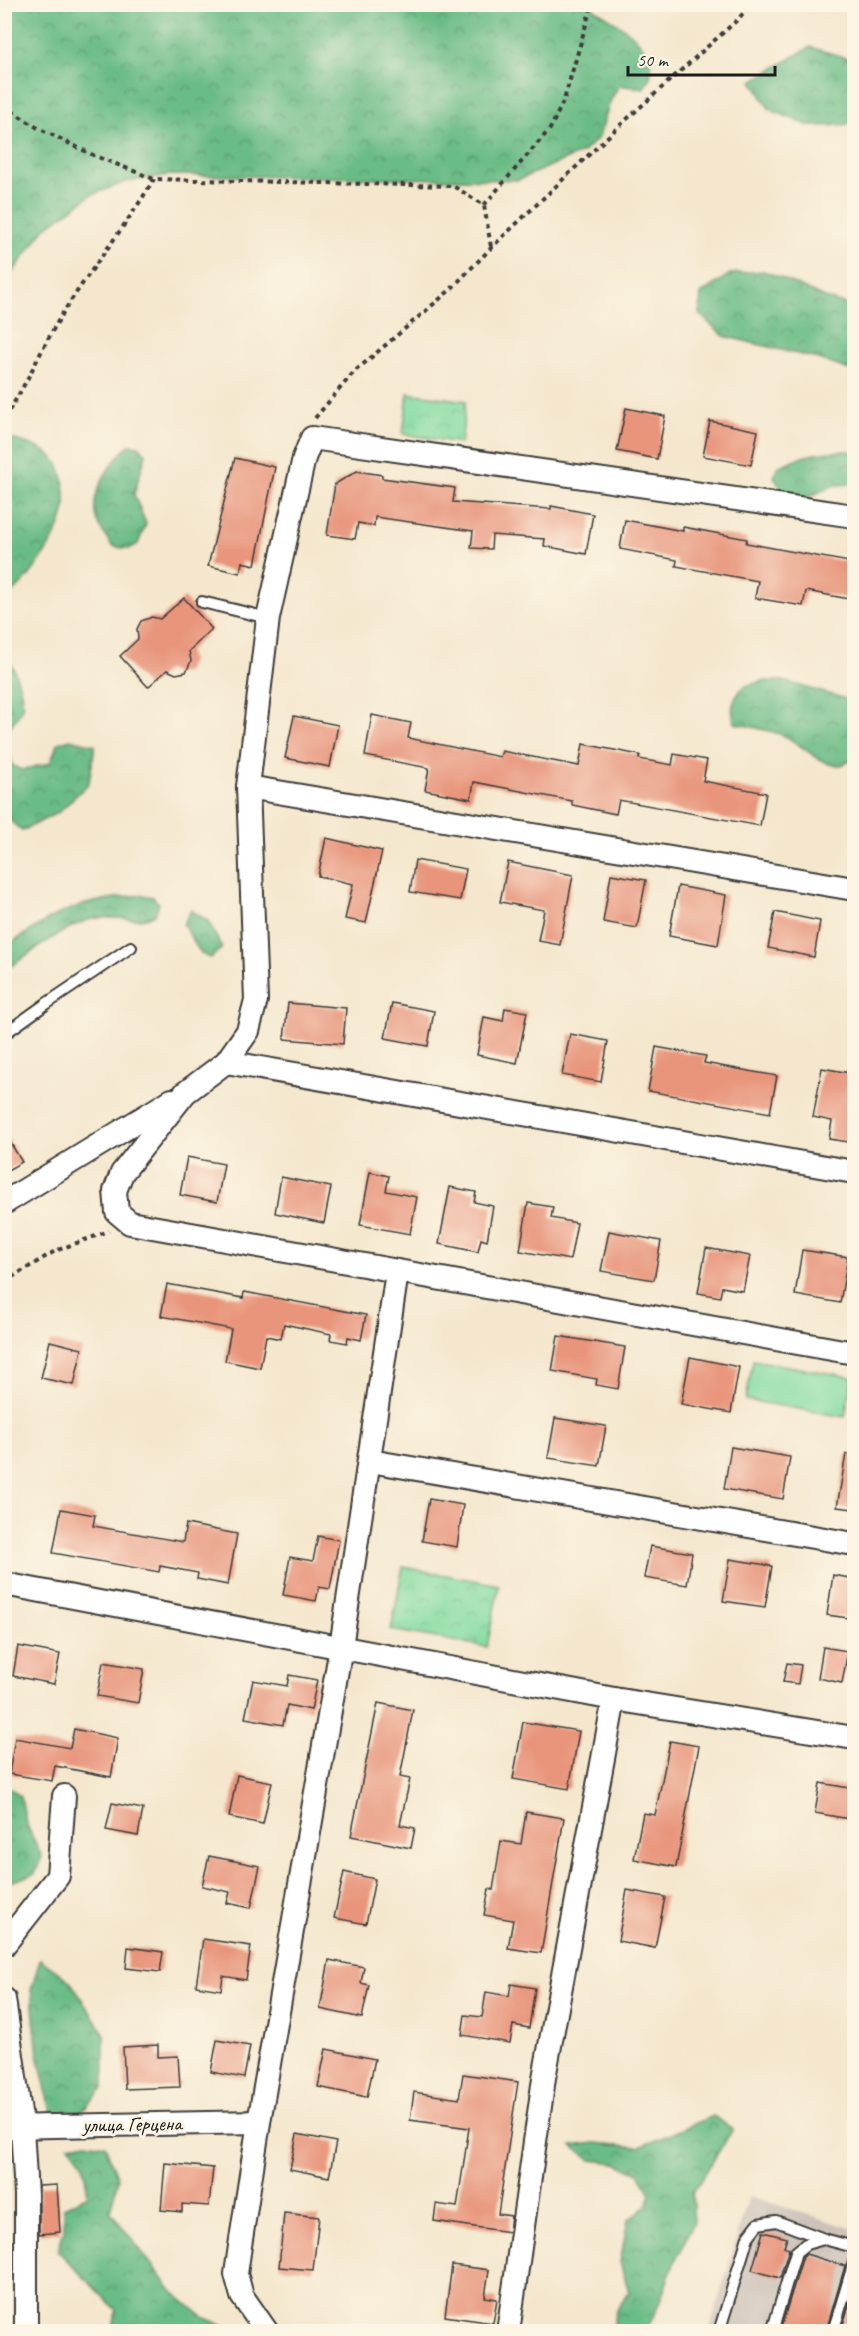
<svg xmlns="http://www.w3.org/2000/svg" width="859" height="2336" font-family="Caveat,sans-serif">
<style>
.industrial{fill:#ccc2b9}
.forest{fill:url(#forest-crowns);stroke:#446c51;stroke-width:1.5}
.park{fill:url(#park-crowns);stroke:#507c5e;stroke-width:1.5}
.pitch{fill:#84dca0;stroke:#507c5e;stroke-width:1.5}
.building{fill:#e8957c}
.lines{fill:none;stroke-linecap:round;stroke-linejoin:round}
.service-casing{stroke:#3c3a37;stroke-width:14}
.minor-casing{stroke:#3c3a37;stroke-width:26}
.path{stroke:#3c3a37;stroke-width:4;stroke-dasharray:4.5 4.5;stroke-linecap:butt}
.service{stroke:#fff;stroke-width:10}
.minor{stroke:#fff;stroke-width:22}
.labels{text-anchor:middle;stroke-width:6;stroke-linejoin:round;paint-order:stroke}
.street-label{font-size:21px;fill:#1c1c1c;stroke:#fcf5e5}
</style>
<defs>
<pattern id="forest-crowns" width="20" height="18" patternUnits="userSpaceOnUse" patternTransform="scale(1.5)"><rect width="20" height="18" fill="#6bbc86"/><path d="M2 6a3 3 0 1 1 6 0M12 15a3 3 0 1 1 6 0" fill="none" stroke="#57986d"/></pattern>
<pattern id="park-crowns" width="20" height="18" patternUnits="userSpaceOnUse" patternTransform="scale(1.5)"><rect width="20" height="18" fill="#84dca0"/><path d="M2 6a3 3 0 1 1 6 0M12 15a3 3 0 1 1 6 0" fill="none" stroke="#71bc89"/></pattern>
</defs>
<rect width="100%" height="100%" fill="#fcf5e5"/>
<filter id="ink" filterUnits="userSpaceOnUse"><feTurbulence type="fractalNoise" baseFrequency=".0167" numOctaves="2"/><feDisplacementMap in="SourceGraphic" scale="12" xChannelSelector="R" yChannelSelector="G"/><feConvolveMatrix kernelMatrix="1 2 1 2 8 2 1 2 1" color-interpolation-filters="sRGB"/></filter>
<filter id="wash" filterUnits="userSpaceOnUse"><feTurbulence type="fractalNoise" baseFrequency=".008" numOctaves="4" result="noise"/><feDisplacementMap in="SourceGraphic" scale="24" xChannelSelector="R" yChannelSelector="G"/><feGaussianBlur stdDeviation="1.35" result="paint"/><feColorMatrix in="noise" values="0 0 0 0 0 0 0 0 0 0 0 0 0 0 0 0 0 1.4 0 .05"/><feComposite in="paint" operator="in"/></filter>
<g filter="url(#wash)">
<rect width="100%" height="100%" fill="#f4e7cd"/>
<polygon class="industrial" points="749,2196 854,2229 854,2331 709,2332"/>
<g class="forest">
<path d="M 5,4 L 591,5 L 593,8 C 616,23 651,40 651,72 C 651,78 646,84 643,89 L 619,85 L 610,102 L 599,137 L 583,152 L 518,180 L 169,175 L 126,182 L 91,195 L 44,229 L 5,283 Z"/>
<polygon points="810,47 854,60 854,125 810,126 770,110 752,81"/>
<path d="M 763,271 C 797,282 818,300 854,306 L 854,373 L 852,371 L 818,359 L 724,336 L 699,314 L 701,294 L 730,274 Z"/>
<path d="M 4,437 C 22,442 42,446 54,459 C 64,469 66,494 65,507 C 62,532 27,587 5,597 Z"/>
<path d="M 129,445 L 139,446 L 146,454 L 134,494 L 146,524 L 138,544 L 129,549 L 112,546 C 106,536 96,524 95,512 C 92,488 113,460 129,445 Z"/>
<path d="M 849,451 L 854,453 L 854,484 L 835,485 L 804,499 L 784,494 L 774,477 L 778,467 C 804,454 820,452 849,451 Z"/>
<path d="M 5,654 C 13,662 25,697 22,707 C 20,717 10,723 8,732 C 5,742 10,755 12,765 L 21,770 L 50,763 L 58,743 L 70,739 L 95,745 L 89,783 L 59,812 L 22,831 L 7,818 L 5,820 Z"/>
<path d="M 763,681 L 783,681 L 854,701 L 854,758 C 831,780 806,746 785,736 C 770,730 751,727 735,723 C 730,711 732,697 744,687 C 748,684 757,683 763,681 Z"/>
<path d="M 143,895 L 153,897 L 159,904 L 155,914 C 138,925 113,914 92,919 C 66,925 28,955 5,970 L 5,947 C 22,936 39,924 57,915 C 82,902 115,897 143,895 Z"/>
<polygon points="191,910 208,921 222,948 211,958 201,954 183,924"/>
<polygon points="4,1783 21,1797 26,1823 42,1857 35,1874 10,1882 5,1868"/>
<polygon points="40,1959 70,1981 104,2033 104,2087 79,2115 51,2112 38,2055 31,1990"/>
<polygon points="713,2116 733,2129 692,2194 694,2222 675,2261 654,2317 644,2331 611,2331 616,2311 629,2292 620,2262 628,2220 647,2205 650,2194 639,2173 616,2163 591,2160 572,2146 595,2143 639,2147"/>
<polygon points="86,2142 105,2145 118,2179 110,2211 173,2292 203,2317 236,2331 113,2331 116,2310 58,2251 64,2230 64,2207 88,2195 83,2163 69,2145"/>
</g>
<g class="park">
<polygon points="408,393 466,401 461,443 403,434"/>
<polygon points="403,1567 499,1585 487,1647 391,1630"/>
</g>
<polygon class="pitch" points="753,1360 852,1377 845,1417 746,1400"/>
<g id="blocks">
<g class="building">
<polygon points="626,408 665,416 657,459 617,451"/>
<polygon points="710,421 758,431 751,465 703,456"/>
<polygon points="235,458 275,467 255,565 242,562 240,573 208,566"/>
<polygon points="357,471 382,475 382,478 455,488 453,502 551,509 551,506 593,514 586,554 544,546 545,539 492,535 491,549 471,548 473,531 375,517 374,526 358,523 355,539 327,535 335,484"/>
<polygon points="625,520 683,531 683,527 747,539 746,543 855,563 855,600 806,591 803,606 755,598 758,581 676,566 677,560 620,549"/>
<polygon points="184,598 212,629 189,651 191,661 186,672 176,674 167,670 148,687 120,656 138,639 137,629 141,621 152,617 160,619"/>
<polygon points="372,715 411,723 408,738 500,757 502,751 579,766 583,744 640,755 639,759 672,765 674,754 707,760 703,781 766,793 760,826 619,800 616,814 572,805 572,801 474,782 471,799 425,790 429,768 365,756"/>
<polygon points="294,716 338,725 330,767 285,758"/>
<polygon points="326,838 382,851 366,923 345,919 353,884 318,876"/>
<polygon points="415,860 466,869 460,900 410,892"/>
<polygon points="508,862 573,875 560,945 538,941 544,910 500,902"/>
<polygon points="611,874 646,880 637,928 603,922"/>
<polygon points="678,886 726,895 718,945 669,936"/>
<polygon points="775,912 820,921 814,957 768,948"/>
<polygon points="288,1003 346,1008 343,1044 284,1039"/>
<polygon points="392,1003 434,1011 428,1046 385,1038"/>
<polygon points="505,1008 527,1012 517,1063 477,1055 484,1017 503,1021"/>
<polygon points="570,1034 608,1041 601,1082 562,1075"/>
<polygon points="656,1047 706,1056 704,1063 777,1076 770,1113 648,1091"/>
<polygon points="822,1068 855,1074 855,1143 829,1139 832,1121 813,1117"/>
<polygon points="4,1132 22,1162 4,1172"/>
<polygon points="187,1157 224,1164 217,1202 180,1195"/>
<polygon points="370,1172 389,1176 386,1191 417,1197 410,1234 360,1225"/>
<polygon points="281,1177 331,1187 324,1223 275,1213"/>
<polygon points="450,1187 476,1192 474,1202 493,1206 487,1241 481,1239 478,1252 439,1244"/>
<polygon points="528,1203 553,1207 551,1218 577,1223 570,1260 520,1251"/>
<polygon points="609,1231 661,1241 654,1280 601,1271"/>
<polygon points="706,1248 750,1256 743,1291 722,1287 720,1297 698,1293"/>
<polygon points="802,1250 848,1257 840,1303 795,1295"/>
<polygon points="167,1284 243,1298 244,1292 366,1315 361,1340 348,1337 347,1343 330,1340 331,1334 284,1324 281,1339 266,1336 260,1368 225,1361 231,1329 161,1316"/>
<polygon points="558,1336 625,1347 618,1389 596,1385 597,1379 552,1371"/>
<polygon points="50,1341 82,1349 74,1385 41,1378"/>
<polygon points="690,1357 739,1367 731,1413 681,1404"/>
<polygon points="555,1418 606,1426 599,1466 548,1458"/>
<polygon points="731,1447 790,1457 783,1499 724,1489"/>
<polygon points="846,1454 855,1455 853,1509 837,1507"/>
<polygon points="429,1499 463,1505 457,1547 422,1541"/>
<polygon points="61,1509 95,1515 93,1526 183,1542 186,1524 237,1534 228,1585 197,1579 198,1573 160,1566 159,1572 53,1553"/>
<polygon points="318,1536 339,1540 330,1589 319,1587 316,1601 283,1595 290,1557 313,1561"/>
<polygon points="650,1546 692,1553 687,1585 644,1578"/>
<polygon points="730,1559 772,1566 765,1607 723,1601"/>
<polygon points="833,1575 855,1579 855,1619 827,1615"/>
<polygon points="18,1646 60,1654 54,1684 13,1676"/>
<polygon points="823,1647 848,1651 842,1683 818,1678"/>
<polygon points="103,1662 144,1669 138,1703 97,1696"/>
<polygon points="787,1663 801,1665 798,1684 783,1682"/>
<polygon points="289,1675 317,1680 311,1710 287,1705 283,1725 245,1718 253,1680 287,1686"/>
<polygon points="378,1703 413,1710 400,1777 410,1779 400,1825 415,1828 411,1848 351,1836"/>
<polygon points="523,1722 579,1731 569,1789 513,1779"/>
<polygon points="74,1729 118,1738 111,1777 55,1766 52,1781 9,1774 15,1738 70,1748"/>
<polygon points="670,1741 699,1746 676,1867 634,1859 643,1813 655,1815"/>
<polygon points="237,1775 272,1782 263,1824 229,1817"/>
<polygon points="820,1783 855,1789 855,1820 815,1813"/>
<polygon points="112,1803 143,1809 138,1836 106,1830"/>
<polygon points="526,1812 564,1818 541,1953 508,1948 513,1920 484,1915 489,1889 493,1890 501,1841 521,1844"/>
<polygon points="209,1856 260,1866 251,1908 227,1903 230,1892 202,1886"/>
<polygon points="344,1872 375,1879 366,1924 334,1918"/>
<polygon points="627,1890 665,1897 655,1948 618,1941"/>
<polygon points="203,1939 251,1946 246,1980 223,1976 221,1990 196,1986"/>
<polygon points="128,1947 163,1952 160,1972 126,1968"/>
<polygon points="329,1960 364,1967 361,1983 369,1985 362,2018 320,2009"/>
<polygon points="511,1984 535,1988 529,2028 513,2025 510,2043 462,2035 465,2015 482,2017 486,1992 509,1996"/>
<polygon points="217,2040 250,2046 244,2078 211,2072"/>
<polygon points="158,2045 158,2057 178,2056 180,2087 125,2089 123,2047"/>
<polygon points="326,2049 375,2059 367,2097 318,2087"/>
<polygon points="463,2074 518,2082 498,2214 511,2216 509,2232 434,2221 436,2204 457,2207 469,2128 410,2120 414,2092 459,2099"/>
<polygon points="297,2134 336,2142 329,2177 290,2169"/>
<polygon points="165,2163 213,2168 209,2206 182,2204 182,2212 161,2210"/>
<polygon points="57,2185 60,2232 39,2234 39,2186"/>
<polygon points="284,2213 319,2217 313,2270 279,2267"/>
<polygon points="763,2232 787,2238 784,2247 789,2249 780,2278 752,2270"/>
<polygon points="806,2254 845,2266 826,2331 780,2331 803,2256"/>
<polygon points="452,2265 489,2270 485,2297 497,2299 493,2323 445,2316"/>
<polygon points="855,2286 855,2331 841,2331"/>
</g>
</g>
</g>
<g filter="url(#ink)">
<use href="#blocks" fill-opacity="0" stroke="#3c3a37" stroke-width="1.5"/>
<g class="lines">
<defs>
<g id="service">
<polyline points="202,602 268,618"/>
<polyline points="4,1034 46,1004 131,947"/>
<polyline points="719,2332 748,2237 758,2224 776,2221 824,2239 854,2247"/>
<polyline points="772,2332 796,2252 806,2244 824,2239"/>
<polyline points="833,2332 854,2262"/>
</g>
<g id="minor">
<polyline points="854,516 312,438 304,458 268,618 248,787 256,1000 248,1031 226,1062 185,1093 122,1173 115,1191 117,1212 130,1223 854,1353"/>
<polyline points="248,787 854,889"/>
<polyline points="226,1062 854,1172"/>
<polyline points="4,1203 172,1100"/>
<polyline points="370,1461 854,1544"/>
<polyline points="4,1584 614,1699 854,1738"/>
<polyline points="4,1945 58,1876 64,1796"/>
<polyline points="4,1999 22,2127 26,2195 26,2326"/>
<polyline points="4,2127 259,2122"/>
<polyline points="267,2332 242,2296 236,2274 240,2246 259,2122 341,1647 397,1272"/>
<polyline points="508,2332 544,2078 614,1699"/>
</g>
</defs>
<use href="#service" class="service-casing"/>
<use href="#minor" class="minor-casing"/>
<g class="path">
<polyline points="4,106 38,128 93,155 154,179 453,186 484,205 491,247"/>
<polyline points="484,205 550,129 564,100 592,4"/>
<path d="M 4,418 C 29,382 44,341 68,305 C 96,262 128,223 154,179"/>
<polyline points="315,418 354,372 449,291 491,248 618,127 735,22 752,4"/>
<polyline points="4,1282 55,1251 109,1231"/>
</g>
<use href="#service" class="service"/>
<use href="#minor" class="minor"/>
</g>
</g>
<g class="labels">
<g class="street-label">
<text transform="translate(132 2124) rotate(-1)" y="7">улица Герцена</text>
</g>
</g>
<rect width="859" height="2336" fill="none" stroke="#fcf5e5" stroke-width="24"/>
<path d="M628 66v9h147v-9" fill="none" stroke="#1c1c1c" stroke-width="3"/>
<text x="637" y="66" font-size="18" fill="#1c1c1c" stroke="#fcf5e5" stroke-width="4.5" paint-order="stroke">50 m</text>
</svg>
